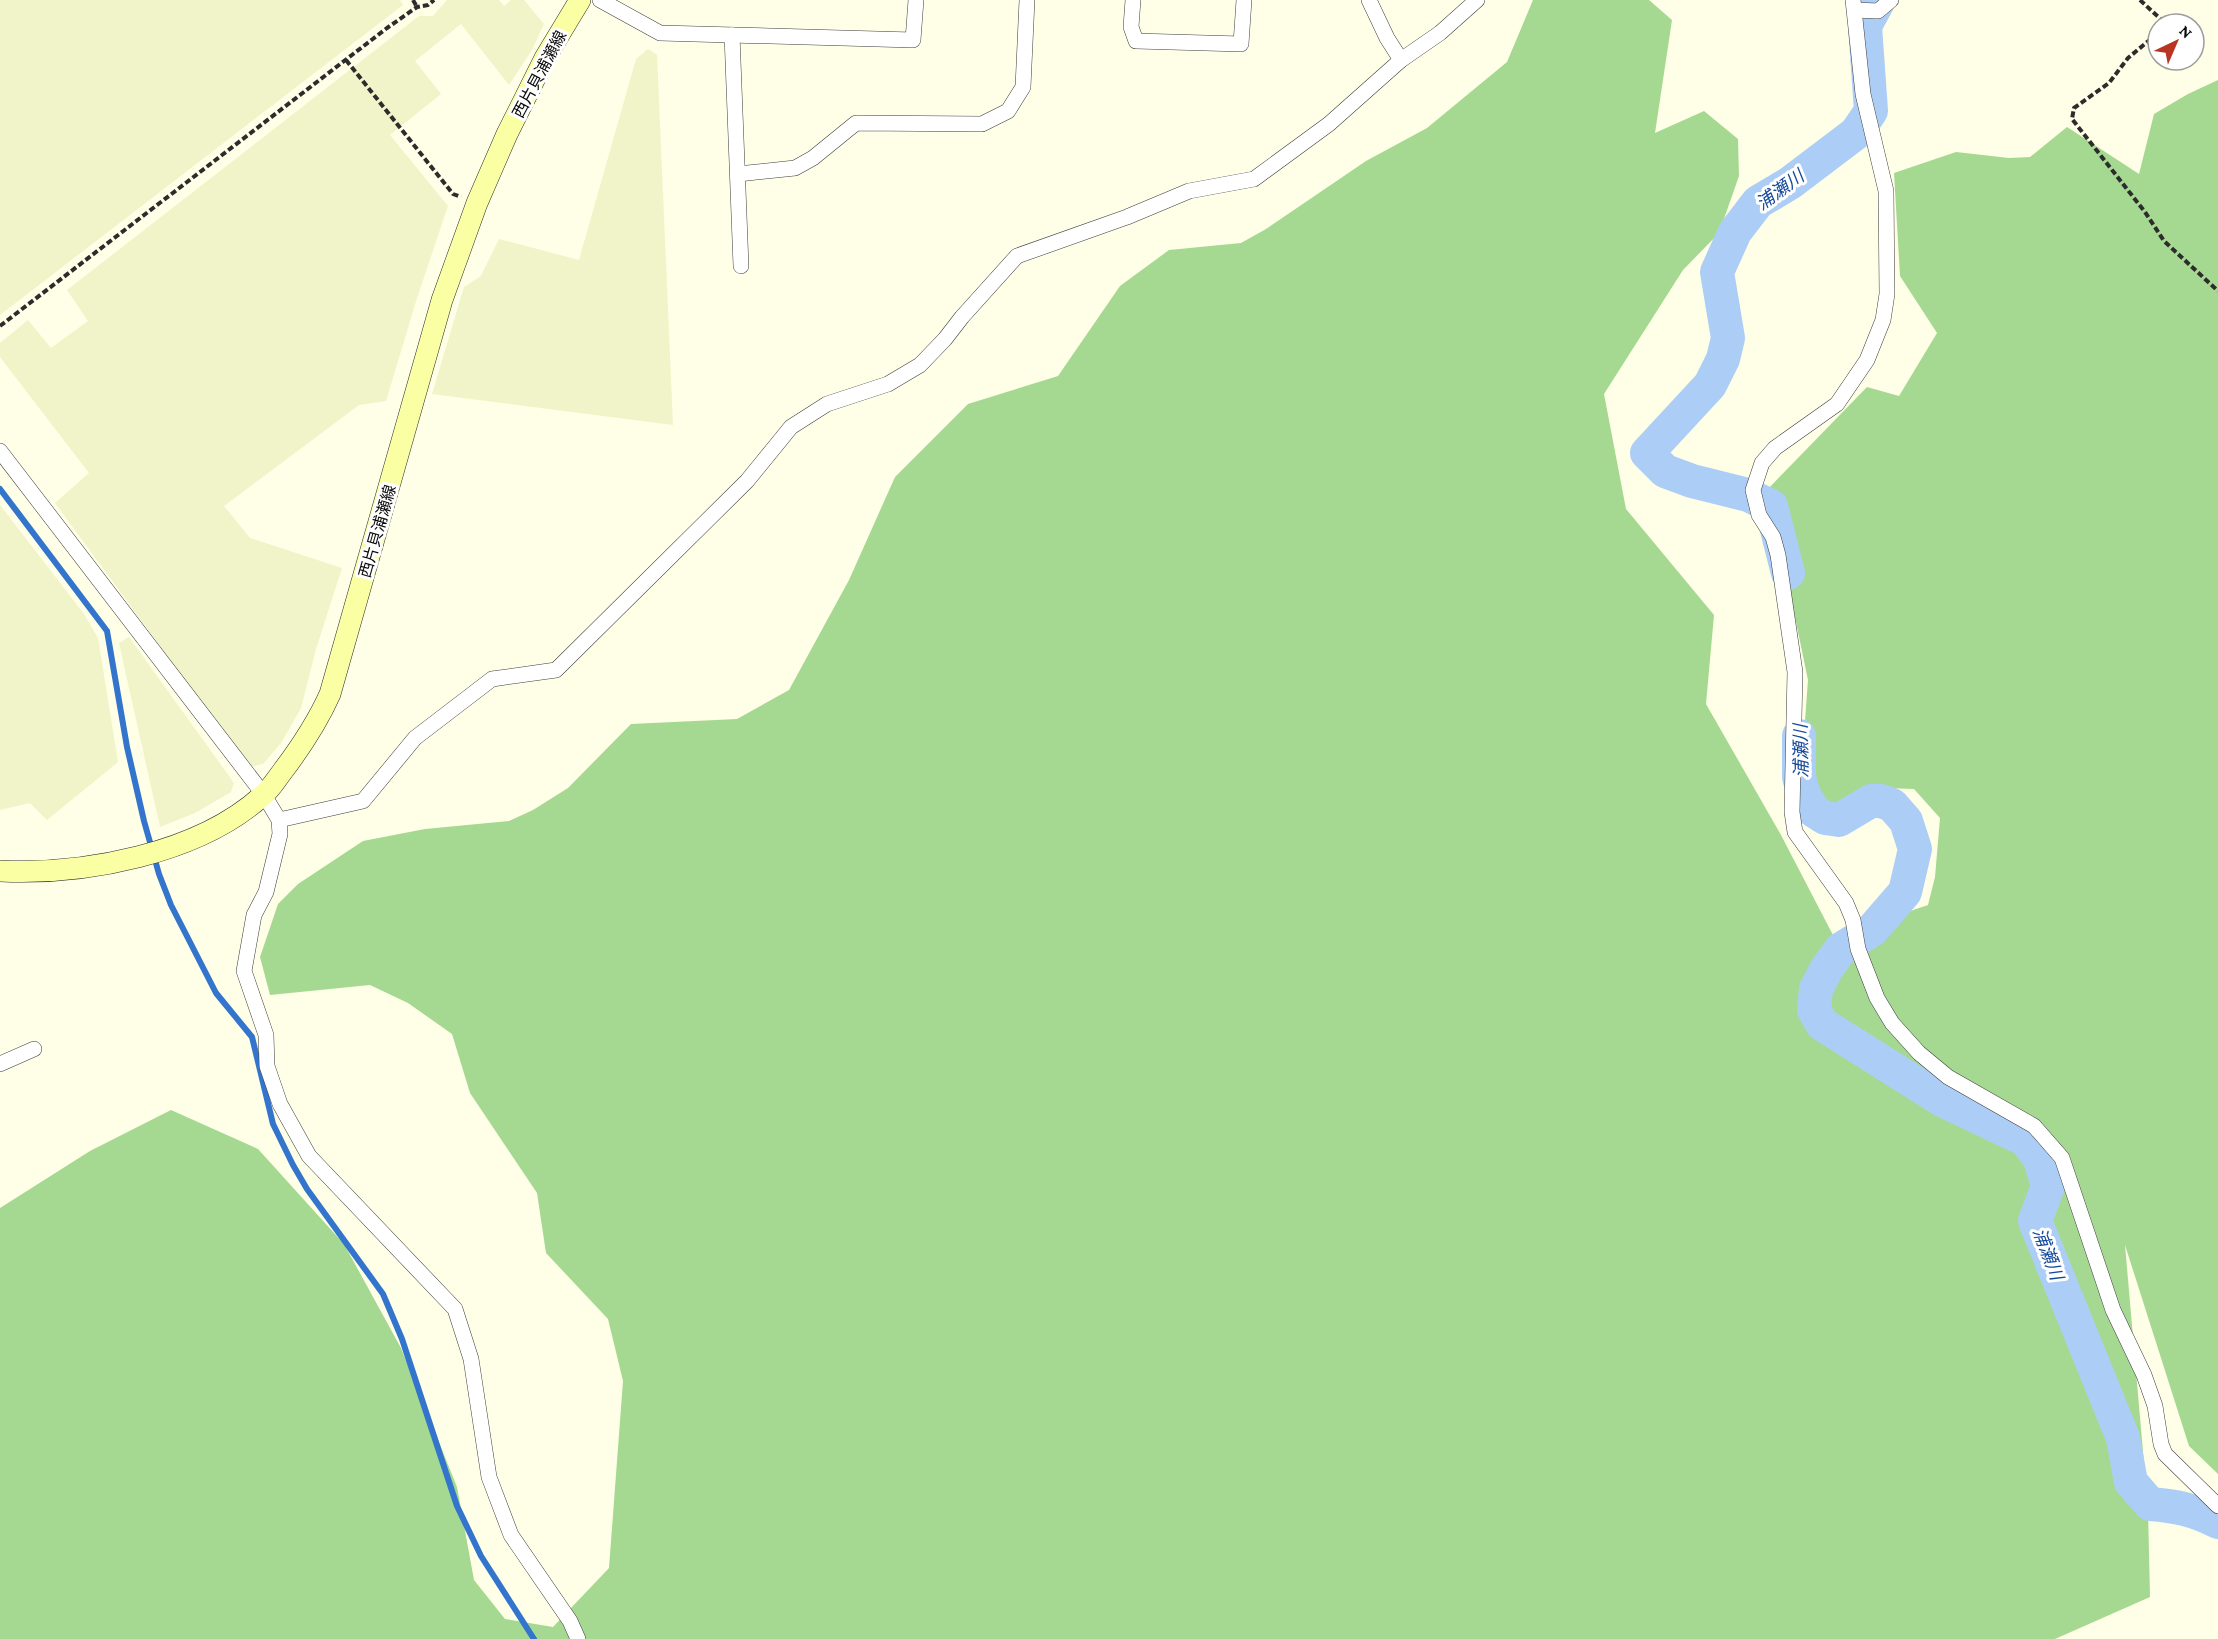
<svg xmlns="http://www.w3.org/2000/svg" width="2218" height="1639" font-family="'Crimson Pro','Noto Sans JP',serif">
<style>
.farmland{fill:#f0f4c8}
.forest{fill:#a5d991}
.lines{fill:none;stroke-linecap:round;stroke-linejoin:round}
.stream{stroke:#3375cd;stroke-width:6}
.river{stroke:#accef6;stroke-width:34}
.minor-casing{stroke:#3d3d3d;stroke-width:16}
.secondary-casing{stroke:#2c2c2c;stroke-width:22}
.path{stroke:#2c2c2c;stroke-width:4;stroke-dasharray:6 3;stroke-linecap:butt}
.minor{stroke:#fff;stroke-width:15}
.secondary{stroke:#f9ffa2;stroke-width:21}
.labels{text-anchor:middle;stroke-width:6;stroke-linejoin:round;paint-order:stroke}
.street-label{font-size:16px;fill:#0a0a0a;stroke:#fff}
.water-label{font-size:18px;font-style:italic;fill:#14499a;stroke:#fff}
</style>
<rect width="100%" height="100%" fill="#fffee7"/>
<g class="farmland">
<polygon points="0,0 400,0 403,5 0,315"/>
<polygon points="447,0 499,0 504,6 511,0 524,0 544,24 532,50 509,85 461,24 415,61 441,94 390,135 448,206 417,298 386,401 359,405 224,506 250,538 342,568 316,649 301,708 281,743 263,764 249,767 55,503 89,473 0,357 0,343 28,320 51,348 88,321 67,290 419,16 433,16"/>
<polygon points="648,49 657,55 673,425 432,394 464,287 481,276 499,239 579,260 636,59"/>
<polygon points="0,505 84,614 98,638 118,762 47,820 30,803 0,810"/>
<polygon points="129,637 234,783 231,792 195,813 160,827 119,643"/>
</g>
<polygon class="forest" points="1533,0 1649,0 1672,20 1655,133 1704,111 1738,139 1739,176 1719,233 1683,270 1604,394 1626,509 1714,615 1706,704 1781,835 1834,937 1928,905 1935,877 1940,818 1914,789 1886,788 1853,806 1817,809 1802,761 1808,680 1786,574 1764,493 1867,387 1899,396 1937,333 1900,276 1894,173 1956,152 2009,158 2030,157 2067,127 2139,174 2154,114 2188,94 2218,80 2218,1474 2189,1446 2125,1245 2148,1509 2150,1597 2055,1639 0,1639 0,1208 90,1151 171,1110 258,1149 344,1244 401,1348 457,1487 474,1580 505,1619 553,1627 609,1568 623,1381 608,1319 546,1253 537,1193 470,1093 452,1034 408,1003 370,985 270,995 260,957 278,904 298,884 363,841 425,829 509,821 533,810 568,788 631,724 737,719 789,690 849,580 895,477 968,404 1058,376 1120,286 1169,250 1241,243 1266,229 1366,161 1427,128 1507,62"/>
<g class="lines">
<polyline class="stream" points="0,489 107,631 127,747 144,821 159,874 171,905 216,993 252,1037 273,1124 293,1165 307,1189 383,1294 402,1339 457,1506 481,1556 534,1639"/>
<g class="river">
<polyline points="1788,573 1771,506 1748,495 1692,481 1665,471 1647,453 1710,385 1723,359 1728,338 1717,272 1735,232 1758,202 1790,183 1856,133 1871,111 1865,26 1879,0"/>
<path d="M 1799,736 L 1799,777 L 1804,795 L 1814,811 L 1825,818 L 1839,820 L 1871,801 L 1881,801 L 1892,805 L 1906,821 L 1915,849 L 1905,892 L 1872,930 L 1841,949 L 1827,968 L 1816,989 L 1814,1010 L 1822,1024 L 1944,1101 L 2026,1140 L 2040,1159 L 2048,1186 L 2035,1221 L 2123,1438 L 2131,1482 L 2150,1504 C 2176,1506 2195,1510 2218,1522"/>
</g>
<defs>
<g id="minor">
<polyline points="600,0 660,33 913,40 916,0"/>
<polyline points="1133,0 1131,27 1136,41 1241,44 1244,0"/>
<polyline points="1369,0 1387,38 1401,60"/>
<polyline points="1853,0 1863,94 1886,191 1887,294 1883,320 1867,360 1837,404 1775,448 1762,463 1753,490 1759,515 1773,537 1778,555 1795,672 1792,812 1795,832 1846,903 1853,920 1858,949 1877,998 1892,1023 1919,1053 1948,1077 2034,1126 2062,1158 2113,1310 2144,1375 2155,1406 2161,1444 2165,1454 2218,1506"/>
<polyline points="1855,10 1878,11 1891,0"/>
<polyline points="732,35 741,266"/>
<polyline points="738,174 795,168 813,158 856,123 982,124 1008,111 1023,87 1027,0"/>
<polyline points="0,451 264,795 279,820 280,834 266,892 254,915 244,971 266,1035 267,1066 280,1104 309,1156 455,1309 471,1359 489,1477 511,1535 570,1621 578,1639"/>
<polyline points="279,820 363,801 415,738 492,679 556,670 747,481 791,427 827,404 888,384 920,365 945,339 962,317 1017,256 1127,217 1189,191 1254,179 1329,124 1401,60 1440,33 1477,0"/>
<polyline points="0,1064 34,1049"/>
</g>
<path id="secondary" d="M 0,871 C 84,875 198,854 262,796 C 270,790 276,780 282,772 C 301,747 317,723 330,694 L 442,300 L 477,203 L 507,134 L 545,58 L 580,0"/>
</defs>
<use href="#minor" class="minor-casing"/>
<use href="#secondary" class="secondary-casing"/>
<g class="path">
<polyline points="413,0 417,7"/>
<polyline points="2140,0 2166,24"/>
<polyline points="2158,33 2128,58 2109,83 2074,108 2072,119 2145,212 2164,241 2218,291"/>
<polyline points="346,60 453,194 461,197"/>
<polyline points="0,326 387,28 417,7 428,5 434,0"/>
</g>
<use href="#minor" class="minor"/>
<use href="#secondary" class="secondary"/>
</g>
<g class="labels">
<g class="street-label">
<text transform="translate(539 74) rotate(-62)" y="6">西片貝浦瀬線</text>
<text transform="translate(377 531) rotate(-74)" y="6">西片貝浦瀬線</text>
</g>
<g class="water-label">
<text transform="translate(1780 190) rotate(-36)" y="6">浦瀬川</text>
<text transform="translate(1801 751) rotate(-91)" y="6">浦瀬川</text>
<text transform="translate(2048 1254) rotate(69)" y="6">浦瀬川</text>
</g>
</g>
<g transform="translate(2176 42) rotate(44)"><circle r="28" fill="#ffffff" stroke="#9d9d9d" stroke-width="1.5"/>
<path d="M0-4.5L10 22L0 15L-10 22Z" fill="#b93523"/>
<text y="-9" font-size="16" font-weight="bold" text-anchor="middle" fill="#0a0a0a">N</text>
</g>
</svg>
